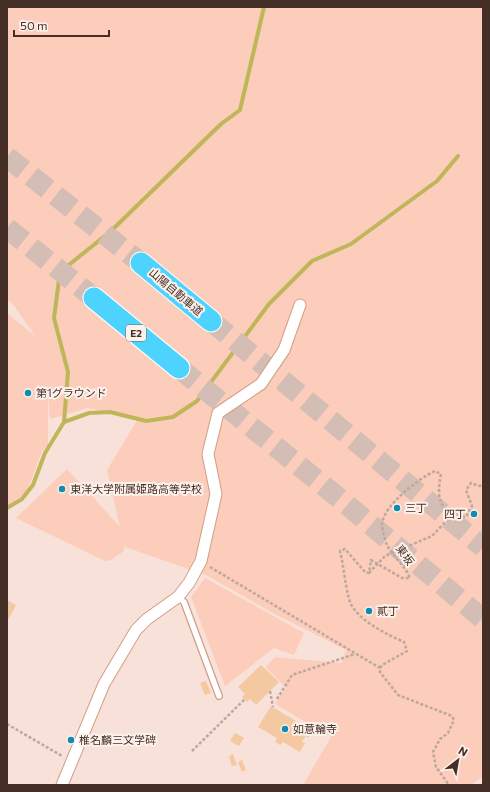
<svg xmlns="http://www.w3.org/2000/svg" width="490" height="792" font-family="Commissioner,'Noto Sans JP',sans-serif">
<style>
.green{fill:#fbcdba}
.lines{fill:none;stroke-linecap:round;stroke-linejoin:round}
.stream{stroke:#bfb65a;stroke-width:4}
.building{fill:#f4c8a1}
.highway-tunnel{stroke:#d4bdb4;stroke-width:21;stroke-dasharray:21 10;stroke-linecap:butt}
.lane-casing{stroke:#d29d87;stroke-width:8}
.street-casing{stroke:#d29d87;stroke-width:13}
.highway-casing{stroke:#fff;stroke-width:23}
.path{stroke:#bea79e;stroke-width:2.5;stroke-dasharray:3 2;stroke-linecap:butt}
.lane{stroke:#fff;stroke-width:5.5}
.street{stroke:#fff;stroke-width:11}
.highway{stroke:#4dd3fe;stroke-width:21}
.poi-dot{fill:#108cad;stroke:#fdf1ec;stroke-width:1.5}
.labels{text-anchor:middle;stroke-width:4;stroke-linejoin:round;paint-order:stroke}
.shield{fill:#fdf1ec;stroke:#7c6861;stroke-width:1}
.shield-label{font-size:10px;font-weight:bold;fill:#442e25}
.street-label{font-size:11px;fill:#442e25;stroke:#fdf1ec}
.poi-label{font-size:11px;fill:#442e25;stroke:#fdf1ec;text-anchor:start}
</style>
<rect width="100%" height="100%" fill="#f8e1d8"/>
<g class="green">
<polygon points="7,7 483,7 483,776 471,785 303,785 331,737 275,704 286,688 266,667 275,657 342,663 346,650 273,613 206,575 125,547 124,545 124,551 111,560 105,561 16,518 67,469 120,527 107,470 138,419 88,408 50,419 48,395 48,445 42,451 27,492 7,506 7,313 35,336 13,304 7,300"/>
<polygon points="205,578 304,633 294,655 274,648 225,686 191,597"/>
</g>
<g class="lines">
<g class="stream">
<polyline points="64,422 89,413 110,412 146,421 173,417 197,401 269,304 312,261 351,244 437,181 458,156"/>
<polyline points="7,508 22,499 33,485 45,453 64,422 68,372 54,318 59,280 70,264 111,231 221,124 240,110 264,7"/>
</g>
</g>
<g class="building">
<polygon points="7,600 16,605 7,622"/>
<polygon points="261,665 279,682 256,705 250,699 247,702 242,697 245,694 238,687"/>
<polygon points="206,681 211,693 205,695 200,683"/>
<polygon points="271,706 312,731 308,738 306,736 302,742 305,743 300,752 283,742 280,745 275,742 277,738 258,727"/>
<polygon points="235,733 244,738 239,746 230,741"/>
<polygon points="233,754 237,765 232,766 229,756"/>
<polygon points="242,760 246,770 242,772 238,762"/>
</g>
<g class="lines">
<g class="highway-tunnel">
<polyline points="7,157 141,263"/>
<polyline points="7,228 94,298"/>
<polyline points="211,321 483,547"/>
<polyline points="179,368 345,503 483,619"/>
</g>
<defs>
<polyline id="lane" points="178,597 184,602 219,696"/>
<polyline id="street" points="62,785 104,684 136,630 147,619 178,597 189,583 201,561 216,494 208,454 218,413 261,384 284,350 300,305"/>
<g id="highway">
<polyline points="141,263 211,321"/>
<polyline points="94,298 179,368"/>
</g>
</defs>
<use href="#lane" class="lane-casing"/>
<use href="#street" class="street-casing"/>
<use href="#highway" class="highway-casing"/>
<g class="path">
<polyline points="210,567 380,668 380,672 398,695 452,716 454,720 448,733 440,739 433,752 436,767 449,785"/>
<polyline points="369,573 385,556 432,536 452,515"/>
<path d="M 380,668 L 382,665 L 407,651 L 404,642 C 388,635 357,620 350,602 C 345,586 344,567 340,551 L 345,549 L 365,572 L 369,573 L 371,560 L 402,578 L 410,578 C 405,565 393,557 387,545 C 385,541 382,529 382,524 C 384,505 418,479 435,471 L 441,474 C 436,499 439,513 466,517 L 472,506 L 466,490 L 471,483 L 479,486 L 483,485"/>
<polyline points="270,691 273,707"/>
<polyline points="277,699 292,675 355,654"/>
<polyline points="7,724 62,756"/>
<polyline points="192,751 245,699"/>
</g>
<use href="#lane" class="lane"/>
<use href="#street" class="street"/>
<use href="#highway" class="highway"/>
</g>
<g class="poi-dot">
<circle cx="28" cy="393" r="4"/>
<circle cx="62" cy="489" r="4"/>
<circle cx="397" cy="508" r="4"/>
<circle cx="474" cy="514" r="4"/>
<circle cx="369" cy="611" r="4"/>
<circle cx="285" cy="729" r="4"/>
<circle cx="71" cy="740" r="4"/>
</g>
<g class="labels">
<rect class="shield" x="126" y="325" width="20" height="16" rx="3"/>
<g class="shield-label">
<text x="136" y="337">E2</text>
</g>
<g class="street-label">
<text transform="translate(176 292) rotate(40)" y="4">山陽自動車道</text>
<text transform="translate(405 555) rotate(53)" y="4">東坂</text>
</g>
<g class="poi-label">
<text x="36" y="397">第1グラウンド</text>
<text x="70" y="493">東洋大学附属姫路高等学校</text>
<text x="405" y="512">三丁</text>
<text x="466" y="518" text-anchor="end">四丁</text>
<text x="377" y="615">貳丁</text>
<text x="293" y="733">如意輪寺</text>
<text x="79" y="744">椎名麟三文学碑</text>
</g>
</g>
<rect width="490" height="792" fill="none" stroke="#442e25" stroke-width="16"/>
<g transform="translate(458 760) rotate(31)" stroke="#fdf1ec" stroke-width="3" paint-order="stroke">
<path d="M0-3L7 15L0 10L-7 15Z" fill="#442e25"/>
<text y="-6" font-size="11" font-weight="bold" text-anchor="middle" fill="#442e25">N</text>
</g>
<path d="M14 30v6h95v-6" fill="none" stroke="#442e25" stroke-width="2"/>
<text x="20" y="30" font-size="12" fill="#442e25" stroke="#fdf1ec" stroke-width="3" paint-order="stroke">50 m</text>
</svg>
